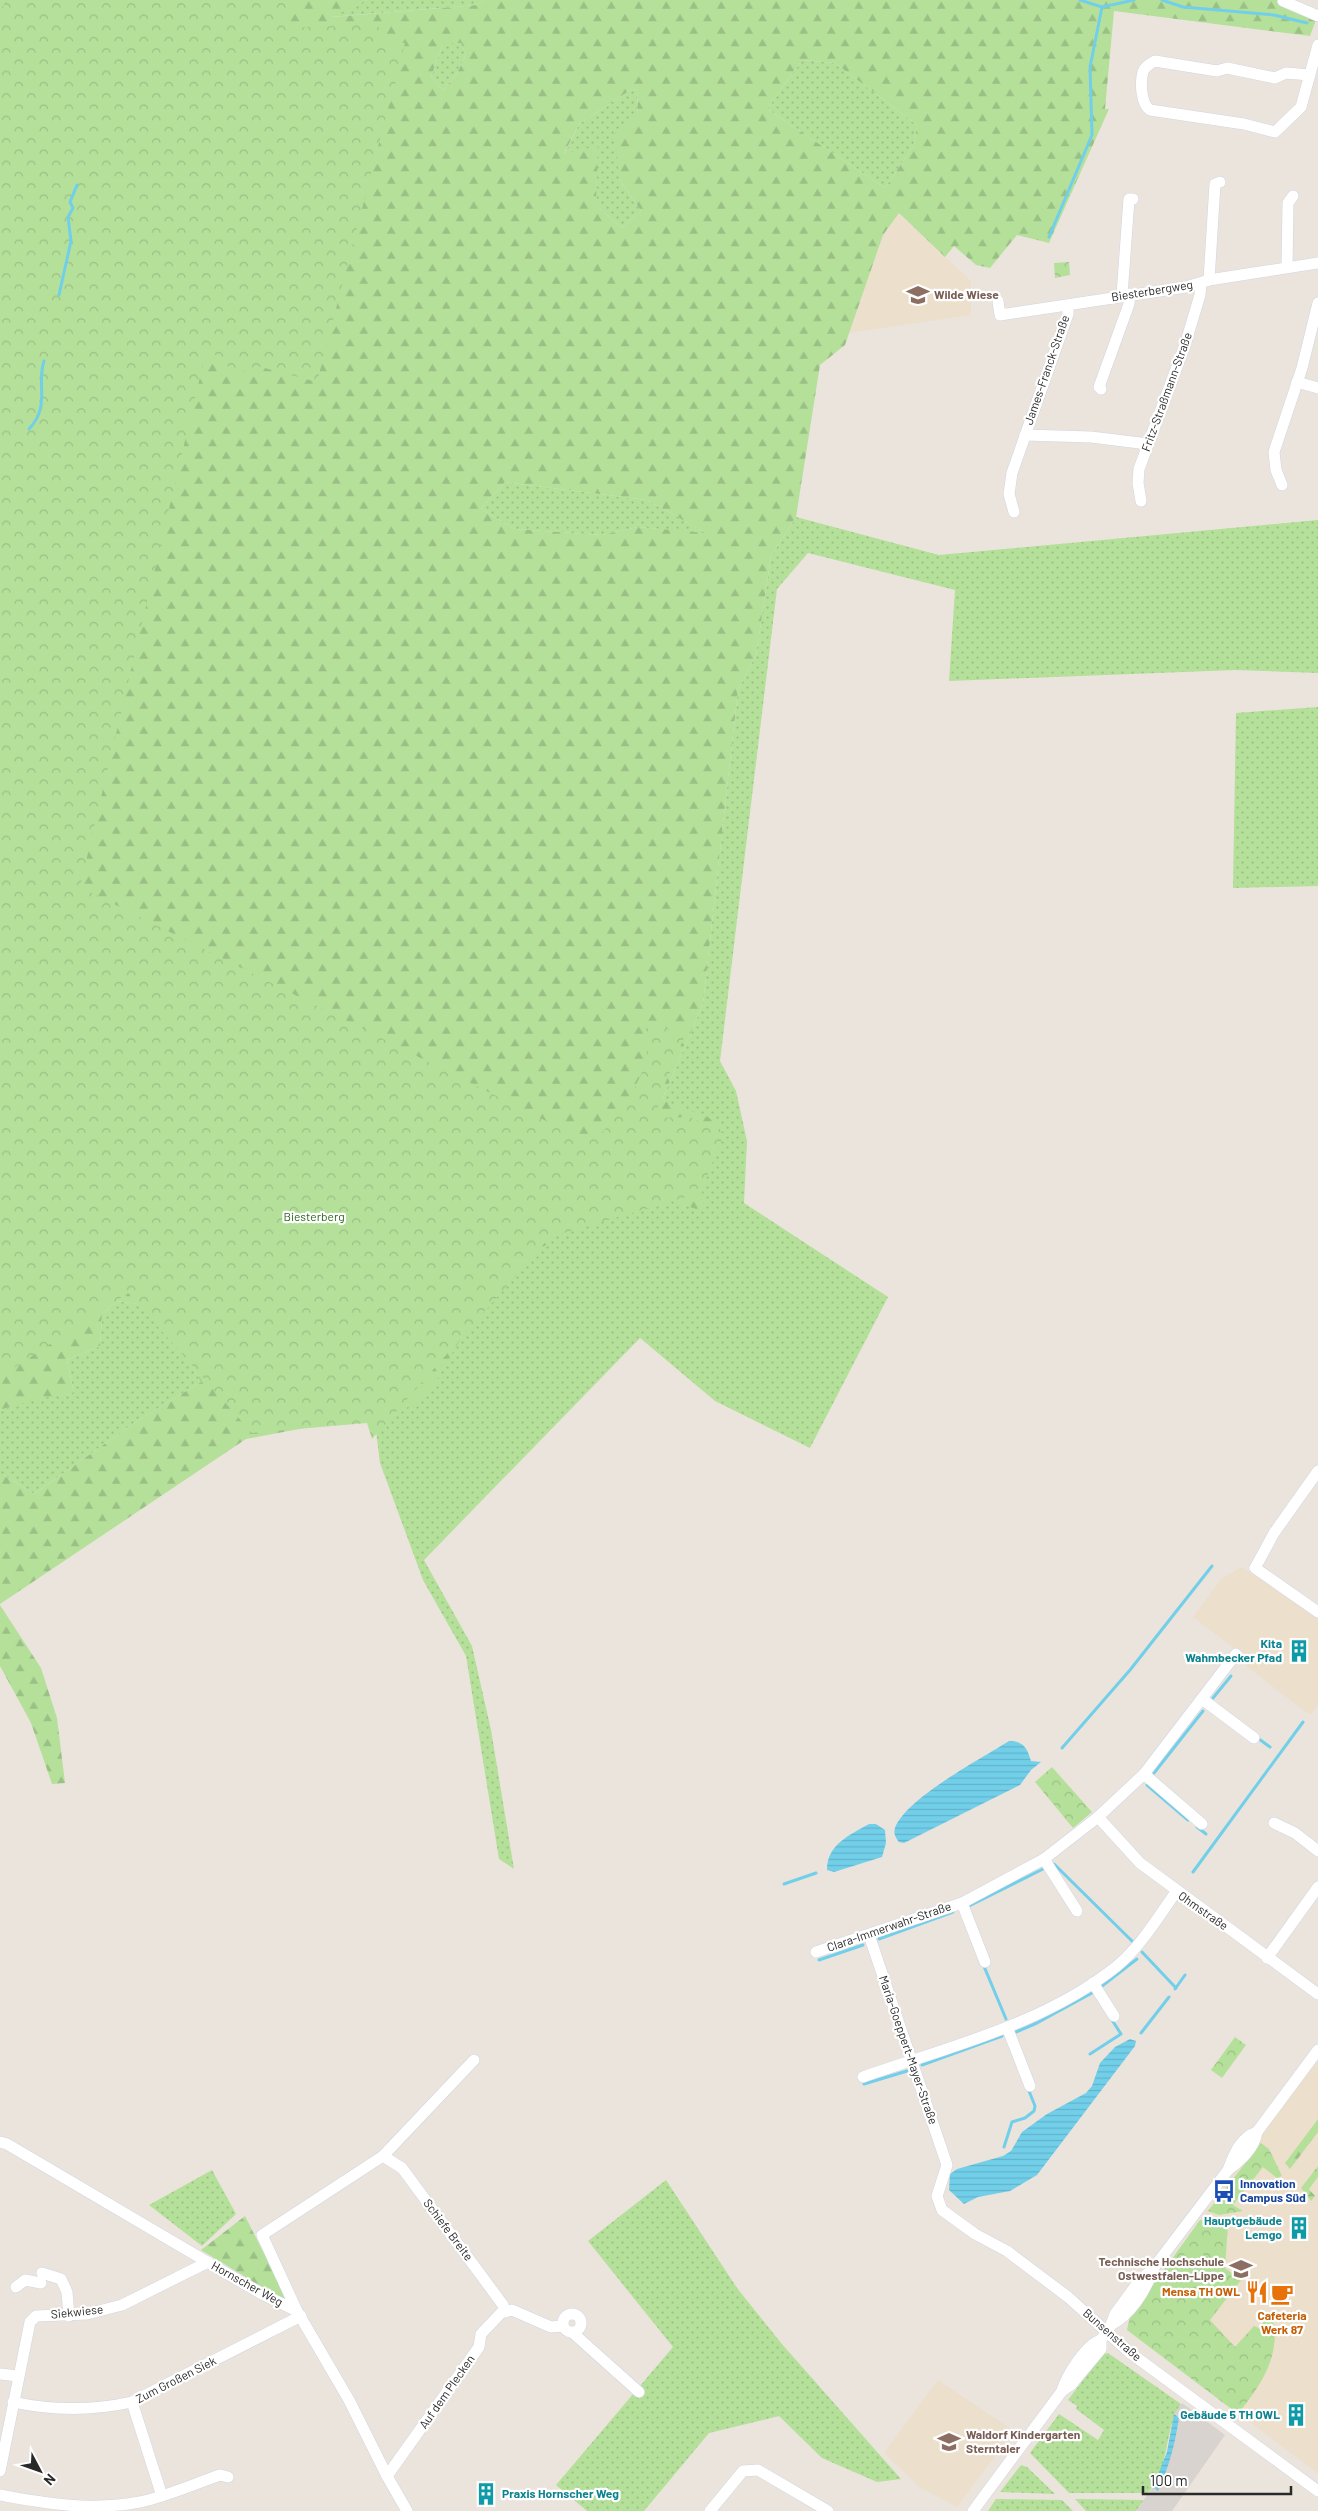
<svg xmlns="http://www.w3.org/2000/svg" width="1318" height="2511" font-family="Barlow,sans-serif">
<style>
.education{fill:#ece0cc}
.grass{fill:url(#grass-dots)}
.forest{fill:url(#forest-firs);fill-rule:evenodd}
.park{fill:url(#park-crowns)}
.plaza{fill:#d8d3ce}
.water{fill:url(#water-rules)}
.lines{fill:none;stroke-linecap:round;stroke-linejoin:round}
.stream{stroke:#72cfea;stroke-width:3}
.street-casing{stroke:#d1d5e2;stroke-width:12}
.street{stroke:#fff;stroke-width:11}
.labels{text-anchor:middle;stroke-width:4.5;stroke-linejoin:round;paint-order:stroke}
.street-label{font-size:12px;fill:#292929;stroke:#fff}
.education-label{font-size:12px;font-weight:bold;fill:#785e54;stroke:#fff;text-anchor:start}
.park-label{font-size:12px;fill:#2e641c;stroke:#fff}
.culture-label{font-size:12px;font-weight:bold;fill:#0d838f;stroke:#fff;text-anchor:end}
.transit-label{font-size:12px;font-weight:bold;fill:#164399;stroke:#fff;text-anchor:start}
.food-label{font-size:12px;font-weight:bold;fill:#c56008;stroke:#fff;text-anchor:end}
</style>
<defs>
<pattern id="grass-dots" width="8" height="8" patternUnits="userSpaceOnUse" patternTransform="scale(1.25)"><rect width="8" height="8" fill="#b4e09a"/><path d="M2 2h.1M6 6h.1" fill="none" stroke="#9bc085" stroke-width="1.8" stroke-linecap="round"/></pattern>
<pattern id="forest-firs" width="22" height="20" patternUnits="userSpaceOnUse" patternTransform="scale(1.25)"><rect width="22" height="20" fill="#b4e09a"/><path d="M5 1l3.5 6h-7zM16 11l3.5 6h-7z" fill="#9bc085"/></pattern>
<pattern id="park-crowns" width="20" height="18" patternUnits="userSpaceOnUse" patternTransform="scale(1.25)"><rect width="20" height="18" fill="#b4e09a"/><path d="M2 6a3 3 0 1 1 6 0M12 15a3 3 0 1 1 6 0" fill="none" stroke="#9bc085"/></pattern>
<pattern id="water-rules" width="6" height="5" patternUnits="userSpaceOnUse" patternTransform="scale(1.25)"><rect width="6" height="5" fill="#72cfea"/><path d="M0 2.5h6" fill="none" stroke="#63b2c9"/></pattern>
</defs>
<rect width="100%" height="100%" fill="#ebe4dc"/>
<g class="education">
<polygon points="898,213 971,281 971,315 849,333 883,235"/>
<polygon points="1241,1567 1318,1617 1318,1705 1310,1715 1246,1666 1250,1660 1193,1617 1221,1579"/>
<polygon points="1318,2057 1318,2473 1127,2330 1130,2317"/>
<polygon points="938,2380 1014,2431 957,2507 921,2488 884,2453"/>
</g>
<g class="grass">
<polygon points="367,0 484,0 477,5 330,17"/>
<polygon points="443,43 461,43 466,55 456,75 443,90 431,77"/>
<polygon points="802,60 835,63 917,125 914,145 885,188 767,109"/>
<polygon points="637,89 638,115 619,179 641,211 622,228 596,205 597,147 564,155 579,124 629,91"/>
<polygon points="505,482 647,500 708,534 638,527 602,535 514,529 481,509"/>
<polygon points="796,517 939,555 1318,520 1318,673 1235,670 949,681 955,590 808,553 777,589 720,1061 736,1091 747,1141 744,1203 888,1297 810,1448 715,1401 640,1338 424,1560 472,1646 491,1730 514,1869 499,1859 466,1656 423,1580 380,1463 374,1415 469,1324 523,1253 557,1233 669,1200 685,1204 662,1100 703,1004 738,690 756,655 771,556"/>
<polygon points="1318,707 1318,886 1233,888 1236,713"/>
<polygon points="117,1301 143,1305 179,1340 201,1382 134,1423 34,1494 4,1475 0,1475 0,1410 40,1397 74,1394 67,1360 100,1346 102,1314"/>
<polygon points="212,2170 236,2214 202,2246 149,2205"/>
<polygon points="666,2180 737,2288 781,2343 901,2479 877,2482 822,2458 779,2416 709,2433 644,2511 587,2511 556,2485 673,2347 588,2241"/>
<path d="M 1108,2353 L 1181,2404 C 1163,2430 1171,2467 1148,2493 L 1069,2493 L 1030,2453 L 1059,2414 L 1098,2440 L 1104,2430 L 1076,2409 L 1077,2406 L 1068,2400 L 1103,2354 Z"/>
<polygon points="1021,2465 1027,2467 1055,2494 1000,2492"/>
<polygon points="996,2499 1062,2500 1073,2511 988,2511"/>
<polygon points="1075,2499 1144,2500 1136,2511 1086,2511"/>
</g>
<g class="forest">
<path d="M 0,0 L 367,0 L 332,17 L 477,5 L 484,0 L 1289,0 L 1318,14 L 1310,36 L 1114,11 L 1105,109 L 1109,109 L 1049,243 L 1017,235 L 990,268 L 976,265 L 954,246 L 945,257 L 899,213 L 883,235 L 845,345 L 820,365 L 796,517 L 771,556 L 756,655 L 738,690 L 703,1004 L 662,1100 L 719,1122 L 721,1137 L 700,1177 L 705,1212 L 669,1200 L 557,1233 L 537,1254 L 523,1253 L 469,1324 L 427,1397 L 389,1417 L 374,1415 L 246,1439 L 0,1604 L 0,1475 L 4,1475 L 34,1494 L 134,1423 L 201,1382 L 179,1340 L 143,1305 L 117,1301 L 102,1314 L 100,1346 L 67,1360 L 74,1394 L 40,1398 L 0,1410 L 0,1090 L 78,893 L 0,272 ZM 443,43 L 461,43 L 466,55 L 456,75 L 443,90 L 431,77 ZM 802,60 L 835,63 L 917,125 L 914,145 L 885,188 L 767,109 ZM 637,89 L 638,115 L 615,132 L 619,179 L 641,211 L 622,228 L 596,205 L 598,146 L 564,154 L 579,124 L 629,91 ZM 505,482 L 647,500 L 706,533 L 638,527 L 602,535 L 514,529 L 481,509 Z"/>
<polygon points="0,1605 41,1668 57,1718 65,1783 52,1784 31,1723 0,1666"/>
<polygon points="1318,2119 1318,2132 1290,2169 1285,2163"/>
<polygon points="1318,2166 1318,2177 1309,2189 1315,2196 1311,2201 1301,2188"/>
<polygon points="245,2216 289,2303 201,2250"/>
</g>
<g class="park">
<path d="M 8,0 L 293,0 L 287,28 L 375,24 L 386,34 L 386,41 L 405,43 L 317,382 L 257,366 L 238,373 L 226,365 L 207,347 L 80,887 L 578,1137 C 583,1137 589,1138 594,1137 C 614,1129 641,1081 646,1060 C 649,1047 643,1035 648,1021 C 661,1018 666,1028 674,1036 L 679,1031 L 685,1035 L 664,1086 L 655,1118 L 690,1117 L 724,1134 L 704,1184 L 686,1197 L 550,1237 L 372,1439 L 367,1423 L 252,1433 L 128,1293 L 0,1377 L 0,10 Z"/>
<polygon points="1069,262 1070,275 1055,278 1054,263"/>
<polygon points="1052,1767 1092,1812 1073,1828 1035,1782"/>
<polygon points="1235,2037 1246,2045 1222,2078 1211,2070"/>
<polygon points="1261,2143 1269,2149 1282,2176 1277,2178 1263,2167 1233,2205 1243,2211 1219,2215 1208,2211"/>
<path d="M 1200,2220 L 1228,2224 L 1225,2268 L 1241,2280 L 1210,2320 L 1235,2347 L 1254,2326 L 1259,2328 L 1268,2315 L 1273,2318 C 1273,2324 1275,2328 1275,2333 C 1275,2366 1257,2390 1238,2414 L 1127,2330 L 1130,2317 Z"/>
</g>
<polygon class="plaza" points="1182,2403 1225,2435 1172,2511 1136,2511 1153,2487 1162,2468 1167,2452 1174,2414"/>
<g class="water">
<path d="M 1009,1741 C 1024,1741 1027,1748 1031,1761 L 1041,1762 L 1031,1770 L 1020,1785 L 904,1843 L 899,1842 C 896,1838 893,1834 895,1828 C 906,1798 981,1759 1009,1741 Z"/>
<path d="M 869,1824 L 876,1824 L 885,1830 L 886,1843 L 882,1857 L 834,1872 L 827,1870 C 827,1844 850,1835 869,1824 Z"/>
<polygon points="1130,2039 1136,2041 1135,2046 1037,2175 1010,2191 978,2197 964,2204 949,2190 950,2174 957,2169 1003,2156 1011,2151 1022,2132 1047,2114 1086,2093 1092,2086 1100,2063 1115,2047"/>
<path d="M 1174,2414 L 1179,2418 C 1175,2444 1169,2467 1158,2491 L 1153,2487 L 1167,2452 Z"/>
</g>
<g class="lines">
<g class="stream">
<polyline points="1080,0 1102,7 1134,0"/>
<polyline points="1162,0 1183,7 1274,15 1307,23"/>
<polyline points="1049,237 1092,135 1090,67 1102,7"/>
<polyline points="59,295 71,241 68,217 73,208 70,202 77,185"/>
<path d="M 29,429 C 51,406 36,384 44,361"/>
<polyline points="1213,1698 1231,1676"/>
<polyline points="1259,1739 1270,1747"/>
<polyline points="1062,1748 1130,1670 1212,1566"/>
<polyline points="1154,1773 1203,1711"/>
<polyline points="1147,1785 1188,1820"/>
<polyline points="1197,1827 1206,1834"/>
<polyline points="1054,1864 1133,1942"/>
<polyline points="1193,1872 1303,1722"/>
<polyline points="784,1884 816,1873"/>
<polyline points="969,1906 1043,1869"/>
<polyline points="879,1939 953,1912"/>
<polyline points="1142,1952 1176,1988"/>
<polyline points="819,1960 863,1945"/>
<polyline points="983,1964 1006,2019"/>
<polyline points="1102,1986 1137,1959"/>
<polyline points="1175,1989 1185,1975"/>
<polyline points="1016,2032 1037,2023 1092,1993"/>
<polyline points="1141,2033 1169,1997"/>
<polyline points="1090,2054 1121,2034 1112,2020"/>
<polyline points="922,2065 1002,2036"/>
<polyline points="864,2084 907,2071"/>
<polyline points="1004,2147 1012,2122 1025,2118 1034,2111 1035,2106 1029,2091"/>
</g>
<defs>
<g id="street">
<polyline points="1283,1 1318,16"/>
<path d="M 1310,75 L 1286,73 L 1275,78 L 1227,68 L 1217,71 L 1155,61 C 1150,64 1145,66 1143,72 C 1140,82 1141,104 1150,110 L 1244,124 L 1275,132 L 1301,107 L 1318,45"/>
<polyline points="1287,267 1288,203 1293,196"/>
<polyline points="1209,280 1215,184 1220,182"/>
<polyline points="1122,295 1129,199 1133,199"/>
<polyline points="998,301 1000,315 1186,287 1209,280 1318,263"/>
<polyline points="1297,382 1318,388"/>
<polyline points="1101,389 1099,387 1129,304 1130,294"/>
<polyline points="1025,435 1091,437 1148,444"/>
<polyline points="1282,485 1276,470 1274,452 1302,368 1318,303"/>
<polyline points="1141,501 1138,483 1139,469 1185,345 1200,295 1201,283"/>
<polyline points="1014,512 1009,494 1012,473 1068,314 1068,306"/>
<polyline points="1318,1471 1274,1533 1255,1568 1318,1612"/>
<polyline points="1202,1699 1254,1738"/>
<polyline points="1144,1774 1202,1824"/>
<polyline points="1098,1817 1140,1863 1318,1994"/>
<polyline points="1274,1823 1295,1833 1318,1851"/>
<polyline points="1044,1859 1077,1911"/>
<polyline points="962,1903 985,1962"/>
<polyline points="869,1935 947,2165 937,2196 942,2210 975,2234 1007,2251 1068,2297 1129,2352 1318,2491"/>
<polyline points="816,1952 962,1903 1044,1859 1098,1817 1144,1774 1236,1654"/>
<polyline points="1267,1958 1318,1887"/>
<polyline points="1093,1983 1114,2016"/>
<polyline points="1007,2027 1030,2086"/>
<path d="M 863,2077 C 948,2047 1045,2024 1117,1966 C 1141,1946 1158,1917 1176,1892"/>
<polyline points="0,2142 7,2144 260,2293 297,2311"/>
<polyline points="383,2156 474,2060"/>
<path d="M 1228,2170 C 1241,2160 1254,2149 1257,2132 L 1318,2050"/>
<polyline points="42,2273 61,2279 67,2292 69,2316"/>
<polyline points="16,2287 25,2280 41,2283"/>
<circle cx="572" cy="2323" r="9"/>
<path d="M 1111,2325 C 1130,2315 1145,2292 1152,2272"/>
<polyline points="573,2333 639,2392"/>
<polyline points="0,2374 18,2376"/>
<path d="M 1062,2391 C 1066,2376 1086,2344 1101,2340"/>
<path d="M 13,2402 C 54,2411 91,2411 132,2402 L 301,2316"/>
<polyline points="132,2402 162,2496"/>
<polyline points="0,2471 30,2322 36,2316 87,2314 122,2305 208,2262"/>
<polyline points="387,2476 479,2347 481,2334 501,2313 512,2310 551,2327 563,2326"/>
<path d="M 0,2495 C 46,2504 93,2511 140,2502 C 168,2496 194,2484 220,2475 L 228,2477"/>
<polyline points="407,2511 387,2476 349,2400 297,2311 262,2235 383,2156 402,2168 503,2305 505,2311"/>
<polyline points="710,2511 743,2471 758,2470 828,2511"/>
<path d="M 973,2511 L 1062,2391 L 1071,2385 L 1101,2349 L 1101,2340 L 1111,2325 L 1115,2314 L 1139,2281 L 1152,2270 L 1228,2170 C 1234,2154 1240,2138 1257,2132"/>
</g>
</defs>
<use href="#street" class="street-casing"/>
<use href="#street" class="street"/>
</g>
<defs>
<symbol id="school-bare" viewBox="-9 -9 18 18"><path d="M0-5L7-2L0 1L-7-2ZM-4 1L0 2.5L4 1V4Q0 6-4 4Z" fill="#8d6e63" stroke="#fff" stroke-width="2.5" paint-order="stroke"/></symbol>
<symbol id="building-bare" viewBox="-9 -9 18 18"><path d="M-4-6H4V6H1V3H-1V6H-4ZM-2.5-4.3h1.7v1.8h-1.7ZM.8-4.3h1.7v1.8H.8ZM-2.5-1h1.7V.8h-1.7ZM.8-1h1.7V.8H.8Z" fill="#0f9aa8" stroke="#fff" stroke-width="2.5" paint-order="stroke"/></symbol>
<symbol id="bus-bare" viewBox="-9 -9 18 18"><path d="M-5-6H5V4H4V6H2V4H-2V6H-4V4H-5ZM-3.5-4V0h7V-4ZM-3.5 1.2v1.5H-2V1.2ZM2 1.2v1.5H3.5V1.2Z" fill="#1a4fb4" stroke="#fff" stroke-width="2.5" paint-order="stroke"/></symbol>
<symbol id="university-bare" viewBox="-9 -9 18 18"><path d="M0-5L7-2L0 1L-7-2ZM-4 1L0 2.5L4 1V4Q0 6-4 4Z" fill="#8d6e63" stroke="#fff" stroke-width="2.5" paint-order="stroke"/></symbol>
<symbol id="restaurant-bare" viewBox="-9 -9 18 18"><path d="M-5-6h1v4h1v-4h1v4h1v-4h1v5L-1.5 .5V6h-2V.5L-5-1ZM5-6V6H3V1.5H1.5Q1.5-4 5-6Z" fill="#e8710a" stroke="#fff" stroke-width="2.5" paint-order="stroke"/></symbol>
<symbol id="cafe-bare" viewBox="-9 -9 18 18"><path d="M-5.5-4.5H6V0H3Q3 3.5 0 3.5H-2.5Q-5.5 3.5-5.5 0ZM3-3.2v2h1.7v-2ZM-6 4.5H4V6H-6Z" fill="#e8710a" stroke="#fff" stroke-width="2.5" paint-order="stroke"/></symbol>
</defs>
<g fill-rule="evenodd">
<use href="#school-bare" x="902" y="279" width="32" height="32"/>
<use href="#building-bare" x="1283" y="1635" width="32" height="32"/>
<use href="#bus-bare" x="1208" y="2175" width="32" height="32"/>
<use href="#building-bare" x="1283" y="2212" width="32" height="32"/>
<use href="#university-bare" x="1225" y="2253" width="32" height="32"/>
<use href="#restaurant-bare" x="1241" y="2276" width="32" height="32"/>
<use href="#cafe-bare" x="1266" y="2278" width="32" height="32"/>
<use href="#building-bare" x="1280" y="2399" width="32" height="32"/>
<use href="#school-bare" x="933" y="2426" width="32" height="32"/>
<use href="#building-bare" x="470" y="2478" width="32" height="32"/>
</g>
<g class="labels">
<g class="street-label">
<text transform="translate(1152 291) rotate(-9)" y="4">Biesterbergweg</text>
<text transform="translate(1047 370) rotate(-71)" y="4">James-Franck-Straße</text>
<text transform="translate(1167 392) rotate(-70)" y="4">Fritz-Straßmann-Straße</text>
<text transform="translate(1203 1911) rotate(35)" y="4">Ohmstraße</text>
<text transform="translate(889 1927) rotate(-19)" y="4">Clara-Immerwahr-Straße</text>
<text transform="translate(908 2050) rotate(71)" y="4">Maria-Goeppert-Mayer-Straße</text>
<text transform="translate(448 2230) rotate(53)" y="4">Schiefe Breite</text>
<text transform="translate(247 2284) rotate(29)" y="4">Hornscher Weg</text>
<text transform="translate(77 2312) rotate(-6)" y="4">Siekwiese</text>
<text transform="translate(1112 2335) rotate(41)" y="4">Bunsenstraße</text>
<text transform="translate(176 2380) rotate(-27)" y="4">Zum Großen Siek</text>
<text transform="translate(447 2392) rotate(-55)" y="4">Auf dem Plecken</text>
</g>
<g class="education-label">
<text x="934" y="299">Wilde Wiese</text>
<text x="1224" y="2266" text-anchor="end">Technische Hochschule<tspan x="1224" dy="14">Ostwestfalen-Lippe</tspan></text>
<text x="966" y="2439">Waldorf Kindergarten<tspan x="966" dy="14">Sterntaler</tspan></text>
</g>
<g class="park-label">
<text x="314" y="1221">Biesterberg</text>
</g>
<g class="culture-label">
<text x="1282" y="1648">Kita<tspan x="1282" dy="14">Wahmbecker Pfad</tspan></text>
<text x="1282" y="2225">Hauptgebäude<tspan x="1282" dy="14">Lemgo</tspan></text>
<text x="1280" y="2419">Gebäude 5 TH OWL</text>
<text x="502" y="2498" text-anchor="start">Praxis Hornscher Weg</text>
</g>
<g class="transit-label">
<text x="1240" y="2188">Innovation<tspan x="1240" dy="14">Campus Süd</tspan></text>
</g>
<g class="food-label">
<text x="1240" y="2296">Mensa TH OWL</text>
<text x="1282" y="2320" text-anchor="middle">Cafeteria<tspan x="1282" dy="14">Werk 87</tspan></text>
</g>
</g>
<g transform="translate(40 2471) rotate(131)" stroke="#ffffff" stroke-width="4" paint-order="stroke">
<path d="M0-4L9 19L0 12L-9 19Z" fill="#292929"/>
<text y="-8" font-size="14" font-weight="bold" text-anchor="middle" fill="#292929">N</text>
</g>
<path d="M1143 2486v8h148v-8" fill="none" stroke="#292929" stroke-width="2.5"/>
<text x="1150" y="2486" font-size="15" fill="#292929" stroke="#ffffff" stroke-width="4" paint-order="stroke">100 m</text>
</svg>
